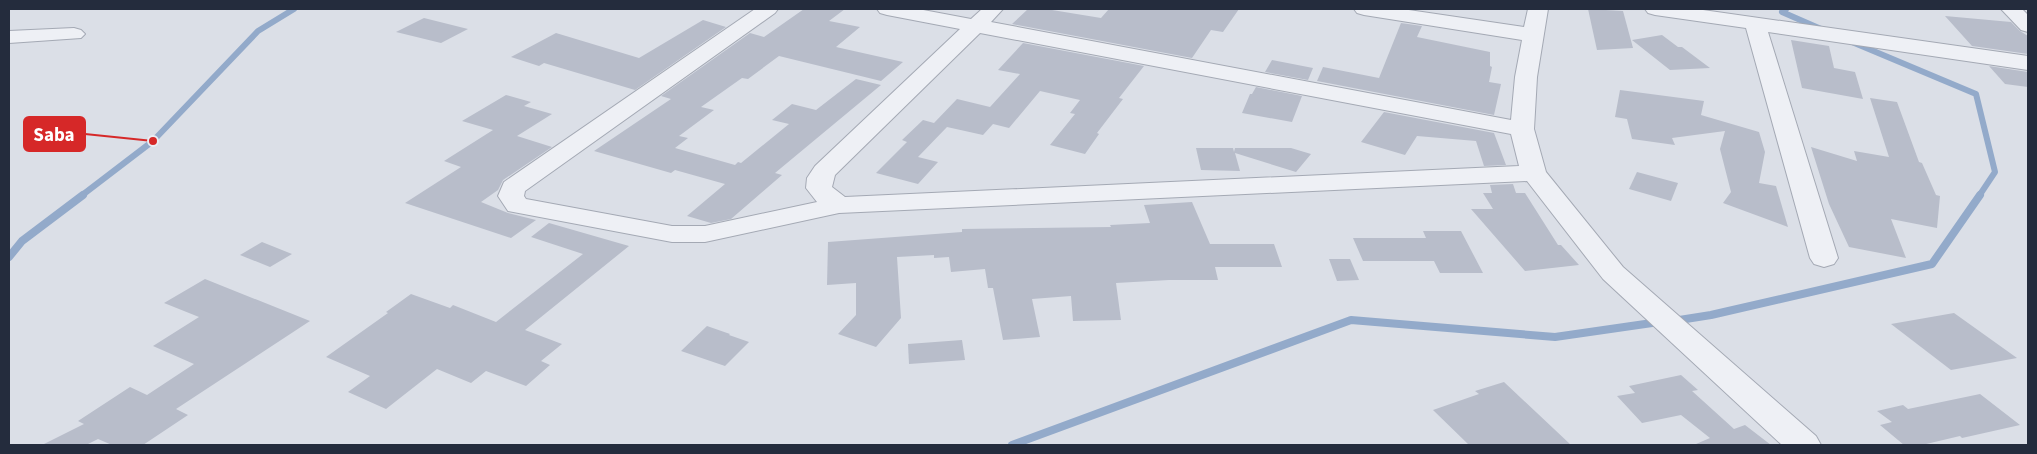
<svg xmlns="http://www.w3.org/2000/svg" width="2037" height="454" font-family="'Source Sans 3',sans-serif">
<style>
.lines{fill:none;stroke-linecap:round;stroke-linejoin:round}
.stream-far1{stroke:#93aaca;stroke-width:6}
.stream{stroke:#93aaca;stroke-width:8}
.building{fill:#b8bdca}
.minor-casing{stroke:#a4a9b4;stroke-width:2}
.minor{fill:#eef0f5;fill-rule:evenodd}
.leader{fill:none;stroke:#d62828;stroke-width:2}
.callout-dot{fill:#d62828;stroke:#eaeef4;stroke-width:2}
.callout{fill:#d62828;stroke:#d62828;stroke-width:2}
.callout-label{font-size:19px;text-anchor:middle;font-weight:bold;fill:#fff}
</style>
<rect width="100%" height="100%" fill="#dbdfe7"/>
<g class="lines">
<g class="stream-far1">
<polyline points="1786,9 1782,12 1821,29"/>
<polyline points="1852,42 1976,94 1995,172 1979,196"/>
<polyline points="81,196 153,141 258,31 294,9"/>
</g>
<g class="stream">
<polyline points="9,257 22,241 83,195"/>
<polyline points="1673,321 1711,315 1932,264 1980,195"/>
<polyline points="1012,445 1351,320 1555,337 1659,322"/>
</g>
</g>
<g class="building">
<polygon points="804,9 845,9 829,21 860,27 836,47 903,62 881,81 779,56 748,79 742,78 701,107 714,110 679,136 688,138 675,148 735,165 738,162 741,163 789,124 772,120 792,104 816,110 856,79 881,85 775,173 782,175 731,219 711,223 687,216 725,184 675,170 671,173 594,151 671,99 661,96 750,33 764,37"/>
<polygon points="1028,9 1046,9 1101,18 1109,9 1239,9 1223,32 1211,30 1192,58 1012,24"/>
<polygon points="1588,9 1623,11 1633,48 1597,50"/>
<polygon points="1945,16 2011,22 2020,31 2028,36 2028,54 1972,46"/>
<polygon points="424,18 468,29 441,43 396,32"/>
<polygon points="703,20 726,27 635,90 544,63 539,66 511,57 556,33 639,58"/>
<polygon points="1401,23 1422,26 1417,37 1490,52 1490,66 1492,67 1489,82 1501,84 1494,115 1317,81 1323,67 1379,78"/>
<polygon points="1662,35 1678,47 1682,47 1710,68 1670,70 1632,40"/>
<polygon points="1791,40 1829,46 1834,68 1855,72 1863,99 1802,88"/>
<polygon points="1023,43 1144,66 1119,98 1123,99 1097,133 1099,134 1085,154 1050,145 1075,114 1070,113 1080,100 1040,91 1009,128 993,124 983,135 947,127 918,157 938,162 918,184 876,173 907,142 902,140 923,120 934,123 957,99 990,107 1020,74 998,70"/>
<polygon points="1272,60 1313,68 1308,80 1265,72"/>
<polygon points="1989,66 2028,72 2028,87 2005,84"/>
<polygon points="1256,87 1302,96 1292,122 1242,113 1250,94 1252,94"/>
<polygon points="1620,90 1704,101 1701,115 1759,132 1765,152 1759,183 1776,186 1788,227 1723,203 1731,192 1720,149 1725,131 1672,138 1675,145 1632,139 1627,119 1615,117"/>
<polygon points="506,95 531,102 524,106 552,114 517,136 552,147 503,180 498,190 481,202 508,213 536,220 511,238 405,203 461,167 444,161 493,130 462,121"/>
<polygon points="1870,98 1897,102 1919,162 1922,163 1936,195 1940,196 1937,228 1891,219 1906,258 1849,247 1829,204 1811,147 1857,161 1854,151 1889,157"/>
<polygon points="1384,112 1494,133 1506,165 1484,166 1476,141 1417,136 1405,155 1361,142"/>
<polygon points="1196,148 1233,148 1234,152 1235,148 1291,148 1311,154 1296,172 1235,153 1240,171 1201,170"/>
<polygon points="1637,172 1678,183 1671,201 1629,189"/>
<polygon points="1513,184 1516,193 1525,193 1558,245 1561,245 1579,265 1525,271 1471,209 1493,209 1483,193 1492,193 1490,185"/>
<polygon points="1192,202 1210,244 1274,244 1282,267 1215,267 1218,280 1169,280 1116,283 1121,320 1073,321 1071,296 1032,299 1040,337 1003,340 993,288 988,288 985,269 951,272 949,257 934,258 934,255 897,257 901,318 876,347 838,334 856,315 856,283 827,285 828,242 962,232 962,229 1111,227 1110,225 1150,223 1144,205"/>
<polygon points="549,223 629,246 525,330 562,344 541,361 550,365 526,386 486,371 471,383 437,369 386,409 348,392 370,376 326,357 388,313 386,312 411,294 450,308 453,305 496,322 583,254 531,237"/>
<polygon points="1423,231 1461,231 1483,273 1440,273 1434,261 1363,261 1353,238 1426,238"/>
<polygon points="262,242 292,254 270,267 240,255"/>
<polygon points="1329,259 1350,259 1359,280 1337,281"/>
<polygon points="205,279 310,321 176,409 188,415 143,445 112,445 98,439 86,445 42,445 84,424 78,421 130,387 147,395 194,364 153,346 199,317 164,303"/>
<polygon points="1954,313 2017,358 1951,370 1891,324"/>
<polygon points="707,326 730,334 729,335 749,342 725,366 681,351"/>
<polygon points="962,340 965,360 909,364 908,344"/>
<polygon points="1681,375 1698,390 1692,391 1734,429 1745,425 1771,445 1697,445 1696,444 1710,438 1681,415 1642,423 1617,396 1635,393 1629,386"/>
<polygon points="1504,382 1571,445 1469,445 1433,410 1479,394 1475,391"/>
<polygon points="1980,394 2020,425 1962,438 1960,436 1922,445 1904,445 1880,425 1892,422 1877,411 1903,405 1908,409"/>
</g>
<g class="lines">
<defs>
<g id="minor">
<path d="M 755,9 L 778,9 L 775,13 L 525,191 L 524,196 L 526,199 L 672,226 L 705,226 L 817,202 L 806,188 L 807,178 L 815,166 L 960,29 L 887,15 L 880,13 L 877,9 L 918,9 L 971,19 L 982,9 L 1003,9 L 991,22 L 1511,120 L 1515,77 L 1522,40 L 1364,15 L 1357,13 L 1354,9 L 1402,9 L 1524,27 L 1528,9 L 1548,9 L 1537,77 L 1534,129 L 1546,172 L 1623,267 L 1816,436 L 1821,445 L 1782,445 L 1603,279 L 1527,181 L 839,213 L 705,242 L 672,242 L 508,211 L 498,196 L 504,182 ZM 980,33 L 1511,134 L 1519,166 L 845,197 L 832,187 L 835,175 Z"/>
<polygon points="1645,9 1696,9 2028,56 2028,70 1768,32 1838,258 1834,264 1824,267 1814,264 1810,258 1746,28 1655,15 1648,13"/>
<polygon points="2001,9 2022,9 2028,15 2028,32 2021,30"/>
<polygon points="74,28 81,30 85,34 81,38 9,43 9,31"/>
</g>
</defs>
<use href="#minor" class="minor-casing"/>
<use href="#minor" class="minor"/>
</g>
<path class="leader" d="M153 141L85 134"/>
<circle class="callout-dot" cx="153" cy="141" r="5"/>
<rect class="callout" x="24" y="117" width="61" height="34" rx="5"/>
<g class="callout-label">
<text x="54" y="141">Saba</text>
</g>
<rect width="2037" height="454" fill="none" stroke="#242c3d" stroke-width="20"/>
</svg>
